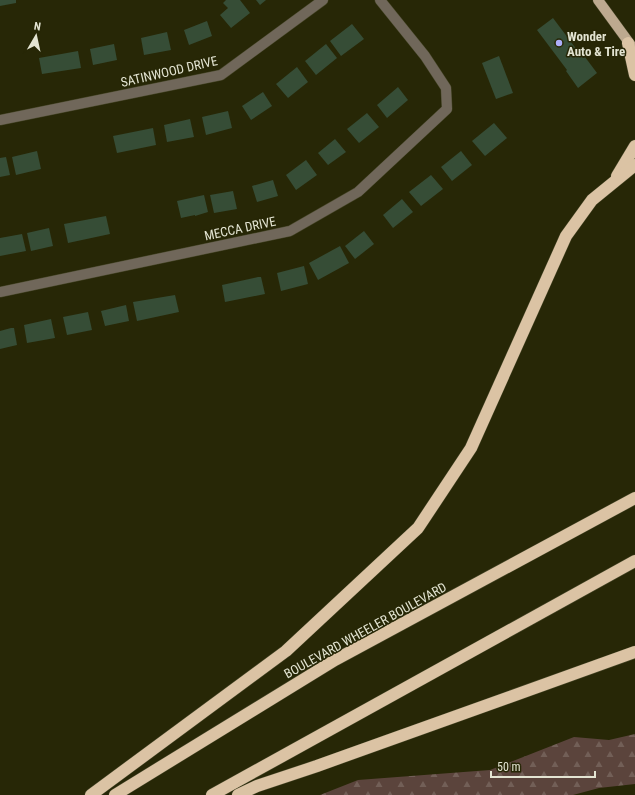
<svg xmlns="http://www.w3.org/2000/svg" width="635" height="795" font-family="'Roboto Condensed',sans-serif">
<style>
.forest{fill:url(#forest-firs)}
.building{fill:#364d36}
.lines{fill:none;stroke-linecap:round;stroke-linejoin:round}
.street-casing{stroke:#454527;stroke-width:11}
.primary-casing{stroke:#454527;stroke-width:11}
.highway-casing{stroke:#454527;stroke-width:13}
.street{stroke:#70675a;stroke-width:10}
.primary{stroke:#bda98f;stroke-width:10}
.highway{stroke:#dbc3a4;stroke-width:12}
.poi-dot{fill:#adaffb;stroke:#272706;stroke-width:1.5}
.labels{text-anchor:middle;stroke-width:3;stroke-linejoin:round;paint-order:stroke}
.poi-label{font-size:13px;font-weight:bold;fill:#e3e4d2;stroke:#272706;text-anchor:start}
.street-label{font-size:13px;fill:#e3e4d2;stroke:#272706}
</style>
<defs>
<pattern id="forest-firs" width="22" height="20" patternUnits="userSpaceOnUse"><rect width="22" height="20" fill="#5b443c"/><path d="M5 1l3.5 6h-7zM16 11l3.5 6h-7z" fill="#725f57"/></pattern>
</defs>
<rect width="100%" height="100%" fill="#272706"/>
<polygon class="forest" points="635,734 635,784 599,788 573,795 320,795 358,780 490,770 574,737 609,740"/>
<g class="building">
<polygon points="0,0 16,0 16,3 0,6"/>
<polygon points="226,0 240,0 250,13 231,28 220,15 228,8 223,3"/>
<polygon points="256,0 266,0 260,5"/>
<polygon points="553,18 583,58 585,57 597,73 578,88 566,71 567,70 537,30"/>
<polygon points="207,21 212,36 189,45 184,30"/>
<polygon points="352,24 364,39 341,56 330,41"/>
<polygon points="167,32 171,50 144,55 141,38"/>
<polygon points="114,44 117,60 93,65 90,49"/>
<polygon points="326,44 337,58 316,75 305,61"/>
<polygon points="78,51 81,68 42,74 39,58"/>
<polygon points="499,56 513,93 496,99 482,63"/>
<polygon points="297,67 308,82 288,98 276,84"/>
<polygon points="398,87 408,100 387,118 377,105"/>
<polygon points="263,92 272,106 251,120 242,106"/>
<polygon points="228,111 232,128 206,135 202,117"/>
<polygon points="367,113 379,127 359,143 347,129"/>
<polygon points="190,119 194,137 167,142 164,125"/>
<polygon points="494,123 507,138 485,156 472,141"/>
<polygon points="153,128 156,145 117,153 113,136"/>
<polygon points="335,139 346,152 328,165 318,153"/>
<polygon points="37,151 41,169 16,175 12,157"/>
<polygon points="461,151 472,165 452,181 441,167"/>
<polygon points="6,157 10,175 0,177 0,158"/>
<polygon points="306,160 317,175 296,190 286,175"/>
<polygon points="431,175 443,189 421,206 409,192"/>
<polygon points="273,180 278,196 257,202 252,186"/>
<polygon points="233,191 237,209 214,213 210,195"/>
<polygon points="204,195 208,212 195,216 195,215 181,218 177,201"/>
<polygon points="402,199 413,212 393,228 383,215"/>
<polygon points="106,216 110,234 68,243 64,224"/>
<polygon points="49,228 53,246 31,251 27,233"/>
<polygon points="364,231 374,244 355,259 345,246"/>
<polygon points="22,234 26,251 0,256 0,238"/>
<polygon points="340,246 349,263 318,280 309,263"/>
<polygon points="304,266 308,284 281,291 277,273"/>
<polygon points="258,277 261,277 265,294 225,302 222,285"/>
<polygon points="175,295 179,312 137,321 133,302"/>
<polygon points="126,305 129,321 105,326 101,311"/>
<polygon points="88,312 92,330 67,335 63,317"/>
<polygon points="51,319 55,338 27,343 24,325"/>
<polygon points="11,328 14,328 17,345 0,349 0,331"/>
</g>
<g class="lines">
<defs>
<g id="street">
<polyline points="0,120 221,75 323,0"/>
<polyline points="0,292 290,231 358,192 447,109 446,88 425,56 380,0"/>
</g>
<polyline id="primary" points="598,0 633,48"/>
<g id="highway">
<polyline points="628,43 635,75"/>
<polyline points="617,176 635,146"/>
<polyline points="91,795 286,651 418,528 471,448 566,236 592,200 635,165"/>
<polyline points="115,795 335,660 635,498"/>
<polyline points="212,795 635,561"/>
<polyline points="238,795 257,786 317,766 635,652"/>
</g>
</defs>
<use href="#street" class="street-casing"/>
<use href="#primary" class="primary-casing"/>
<use href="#highway" class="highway-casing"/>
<use href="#street" class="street"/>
<use href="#primary" class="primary"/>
<use href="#highway" class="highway"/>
</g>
<circle class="poi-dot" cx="559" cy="43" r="4"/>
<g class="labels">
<g class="poi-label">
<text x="567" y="41">Wonder<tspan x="567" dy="15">Auto &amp; Tire</tspan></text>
</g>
<g class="street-label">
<text transform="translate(169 71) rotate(-13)" y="5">SATINWOOD DRIVE</text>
<text transform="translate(240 228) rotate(-12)" y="5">MECCA DRIVE</text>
<text transform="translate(365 630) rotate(-29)" y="5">BOULEVARD WHEELER BOULEVARD</text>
</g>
</g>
<g transform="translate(36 36) rotate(9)" stroke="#272706" stroke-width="3" paint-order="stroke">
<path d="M0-3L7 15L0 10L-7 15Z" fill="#e3e4d2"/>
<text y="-6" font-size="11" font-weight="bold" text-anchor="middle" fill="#e3e4d2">N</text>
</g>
<path d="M491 771v6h104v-6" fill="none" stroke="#e3e4d2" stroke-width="2"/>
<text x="497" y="771" font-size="12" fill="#e3e4d2" stroke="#272706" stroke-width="3" paint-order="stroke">50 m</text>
</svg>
